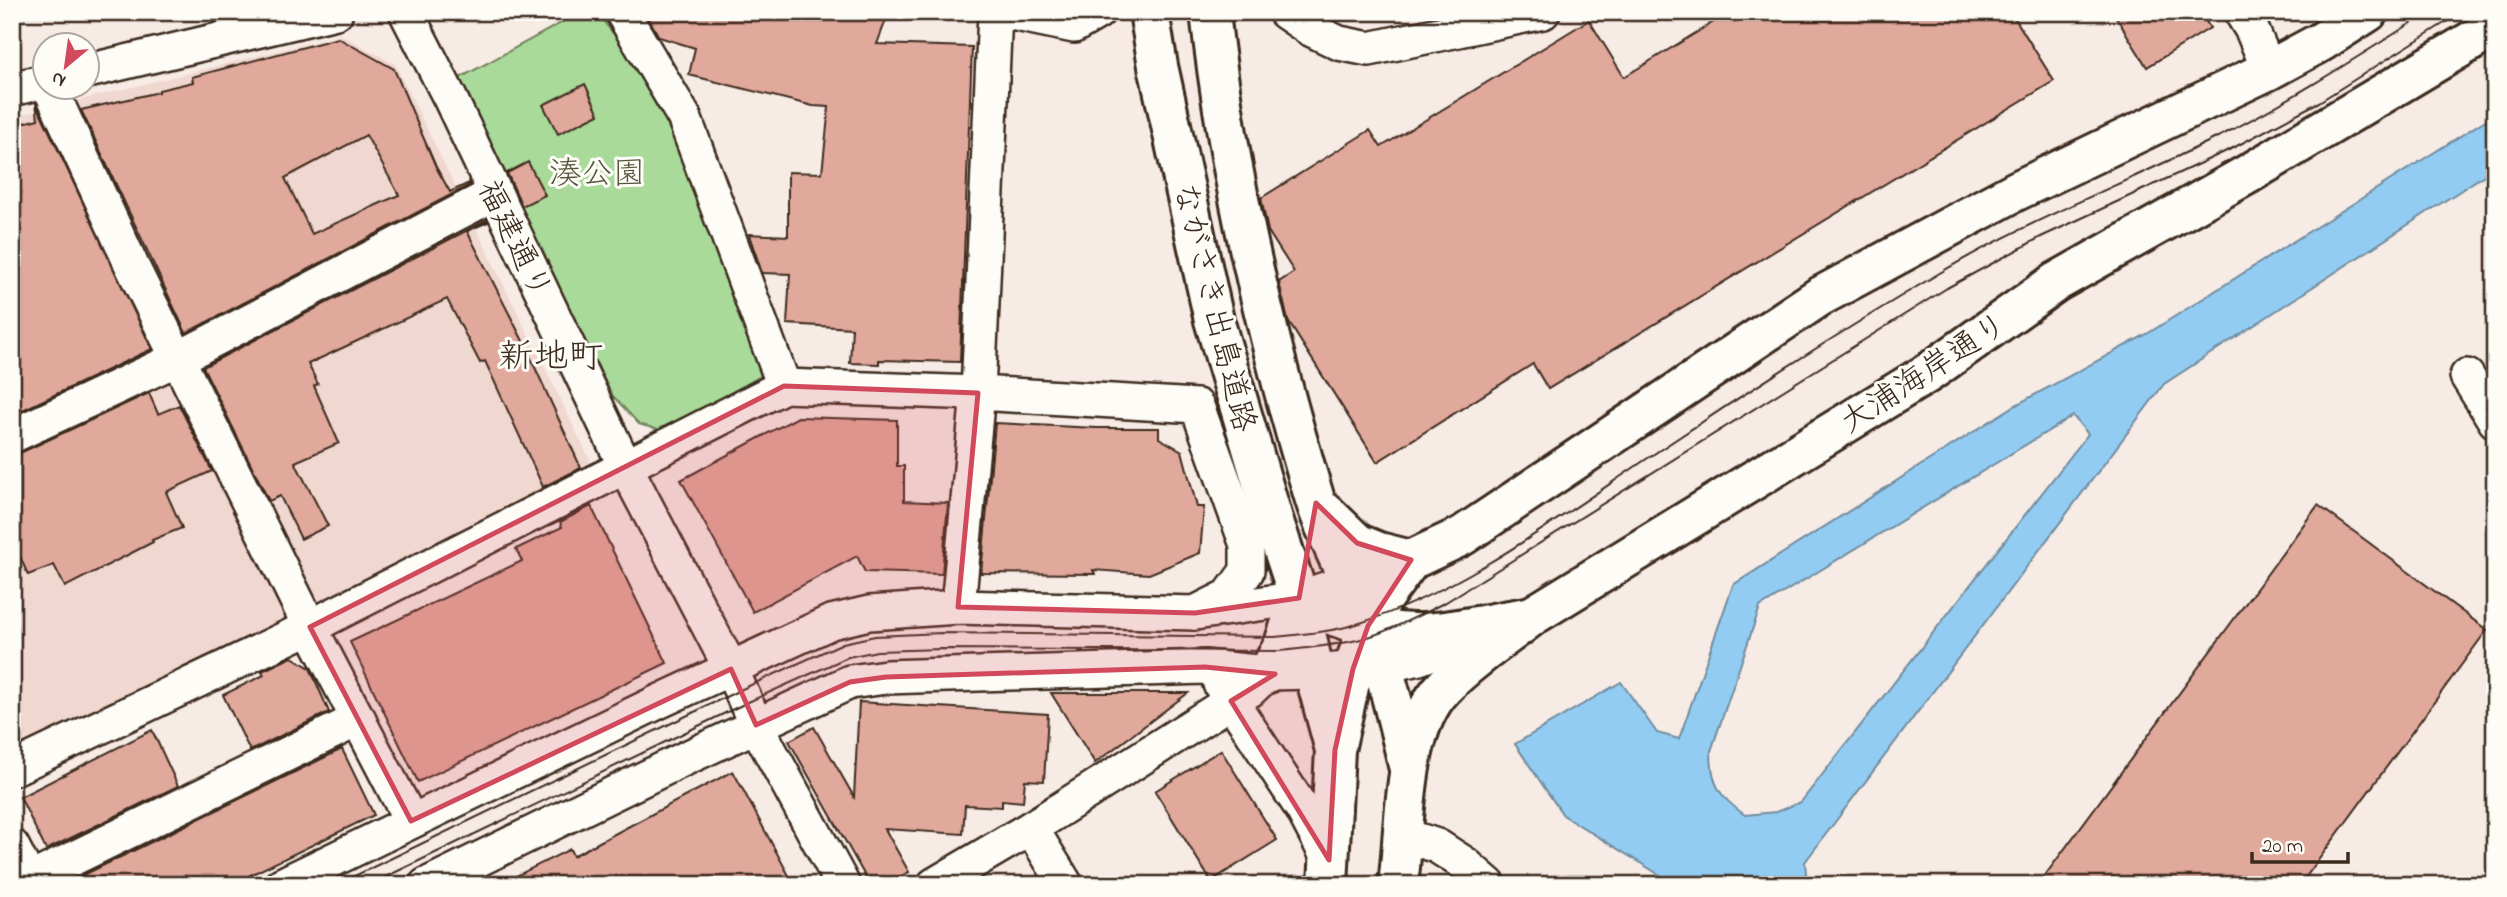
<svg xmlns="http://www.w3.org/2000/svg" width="2507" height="897" font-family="'Indie Flower','Klee One',sans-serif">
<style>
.built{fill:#f0d7cf}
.green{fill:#aada9a;stroke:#72825c;stroke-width:2}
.water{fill:#93ccf2;stroke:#708b9d;stroke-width:2;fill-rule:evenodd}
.building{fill:#e1a89c;stroke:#3b2a1e;stroke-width:2;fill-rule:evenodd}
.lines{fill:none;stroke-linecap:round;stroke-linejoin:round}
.minor-casing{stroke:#3b2a1e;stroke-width:38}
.highway-casing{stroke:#3b2a1e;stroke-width:44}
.minor{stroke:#fdfcf7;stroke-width:33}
.highway{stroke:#fdfcf7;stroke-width:38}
.tram{stroke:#3b2a1e;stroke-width:2}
.marked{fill:#d1495b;fill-opacity:0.2;stroke:#d1495b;stroke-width:5;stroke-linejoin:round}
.labels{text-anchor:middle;stroke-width:6;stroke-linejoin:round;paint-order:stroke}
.park-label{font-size:32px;fill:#57563d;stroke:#fdfcf7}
.street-label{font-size:32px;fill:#3b2a1e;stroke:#fdfcf7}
.quarter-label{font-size:35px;fill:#3b2a1e;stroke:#fdfcf7}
</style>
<rect width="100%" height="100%" fill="#f7ebe5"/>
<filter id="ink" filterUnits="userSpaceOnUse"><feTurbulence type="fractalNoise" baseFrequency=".0143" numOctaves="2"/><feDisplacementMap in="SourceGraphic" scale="14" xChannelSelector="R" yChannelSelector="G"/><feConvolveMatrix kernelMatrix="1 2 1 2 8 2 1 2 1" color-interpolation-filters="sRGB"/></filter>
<g filter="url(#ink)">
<polygon class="built" points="341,35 395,64 595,470 12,752 12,117"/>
<polygon class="green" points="581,12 596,12 617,38 676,136 766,373 662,431 639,424 612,395 456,80"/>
<path class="water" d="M 2495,114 L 2495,168 L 2164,384 L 1805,862 L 1807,885 L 1676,885 L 1563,815 L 1515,744 L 1621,682 L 1657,733 L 1679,739 L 1733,585 L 2014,406 L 2147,334 ZM 2073,416 L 2088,434 L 1801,802 L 1776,812 L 1745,815 C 1719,797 1711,784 1711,751 L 1760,607 Z"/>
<g class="building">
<polygon points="645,12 889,12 877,44 972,47 960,362 879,360 879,364 850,363 852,328 787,324 790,274 762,273 749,234 788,236 788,172 822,173 829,107 813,106 689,75 695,48 659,37"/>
<polygon points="1730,12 2011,12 2054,81 1548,389 1533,364 1377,462 1288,321 1279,282 1294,272 1268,231 1261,198 1370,130 1381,147 1589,20 1624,77"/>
<polygon points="2113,12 2200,12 2210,28 2147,67"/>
<path d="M 338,38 L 394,69 L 436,167 L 450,192 L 469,183 L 470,185 L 186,333 L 81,110 L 159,92 L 159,90 L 193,82 L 192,77 ZM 366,135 L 399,195 L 312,234 L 285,178 Z"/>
<polygon points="585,84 599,114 558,134 543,105"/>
<polygon points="36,103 152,349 12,415 12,126 38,119"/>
<polygon points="528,162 545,195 522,206 507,173"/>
<polygon points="487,220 488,222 467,231 523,341 581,468 543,487 485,361 480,363 447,299 308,364 318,384 314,386 339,443 295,462 328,526 301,539 280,496 269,501 203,367"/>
<polygon points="149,393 158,414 179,405 212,471 166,492 182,528 152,540 153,542 65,587 54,565 28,575 18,552 12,554 12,455 20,453"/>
<polygon points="798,417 897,420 897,466 904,466 904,501 948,503 942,574 865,572 857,556 753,612 681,480"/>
<polygon points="995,423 1097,428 1159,428 1159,438 1182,451 1197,507 1204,507 1200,553 1149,574 1093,570 1095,574 981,573"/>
<polygon points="2318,505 2487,630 2300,885 2038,885"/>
<polygon points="591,506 667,663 418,782 350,642 522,561 516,549 562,527 560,522"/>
<polygon points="292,657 310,668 329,712 250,751 223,695 264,675 262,671"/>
<polygon points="1051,693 1188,693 1095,763"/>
<polygon points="859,702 1048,714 1044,781 1025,780 1023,802 1002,800 1002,807 965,805 963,834 885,829 909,872 885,885 870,885 789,741 814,727 854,797"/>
<polygon points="152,730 178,786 46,850 20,797"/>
<polygon points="342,749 374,815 230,885 65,884"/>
<polygon points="1221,750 1277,840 1211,881 1155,791"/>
<polygon points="733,771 794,885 498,885 570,849 573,856"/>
</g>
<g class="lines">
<defs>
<g id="minor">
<polyline points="406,12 450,98 625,466 731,669 756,725 843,885"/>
<polyline points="622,12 684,117 784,386"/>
<polyline points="1006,12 1074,26 1098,12"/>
<polyline points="1285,12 1310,29 1339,43 1369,49 1543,12"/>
<polyline points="2241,12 2252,30 2269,70"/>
<polyline points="88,71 336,12"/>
<polyline points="50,88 132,266 310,627 411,821"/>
<polyline points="12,89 46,81"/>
<polyline points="2467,376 2495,421"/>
<polyline points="12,436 179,358 494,194"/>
<polyline points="958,607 978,393 995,12"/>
<polyline points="1220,684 1303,810 1329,860"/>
<polyline points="12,769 310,627 784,386 978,393 1197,406 1247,545 1247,571 1229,596 1195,613"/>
<polyline points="1031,828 1066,885"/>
<polyline points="1403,835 1437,846 1465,864 1489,885"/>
<polyline points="12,846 32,885"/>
<polyline points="29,880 359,719"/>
<polyline points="281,885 656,703 831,622 869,613 958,607 1195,613 1299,598 1411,560"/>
<polyline points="426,885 684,759 850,682 886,677 1205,667 1268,673 1314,672 1382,666 1419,658 1481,635"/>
<polyline points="934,885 1031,828 1231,701 1250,690 1268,673"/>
</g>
<g id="highway">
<polyline points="1149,12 1158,66 1214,320 1273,519 1299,598 1314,672 1334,746"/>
<path d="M 1210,12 C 1228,177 1267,341 1315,500 C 1328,541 1351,582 1367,622 C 1385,668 1397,717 1408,765"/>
<polyline points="1325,512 1357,543 1379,552 1411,560"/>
<path d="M 1299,598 C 1328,618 1378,632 1413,633 C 1445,634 1494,622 1527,617"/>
<polyline points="1268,673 1284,644 1299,598"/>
<polyline points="1328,885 1335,750 1353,669 1368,626 1384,596 1411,560 1462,536 1819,297 2016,191 2269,70 2321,42 2368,12"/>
<path d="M 1398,885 C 1406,827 1401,731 1444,687 C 1470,660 1503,639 1532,616 L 1928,373 L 2056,282 L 2248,174 L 2495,27"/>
</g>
</defs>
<use href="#minor" class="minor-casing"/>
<use href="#highway" class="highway-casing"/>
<use href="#minor" class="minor"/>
<use href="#highway" class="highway"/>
<g class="tram">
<path d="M 336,885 L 740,690 L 843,643 L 875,636 L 941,633 L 1275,637 C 1304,634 1332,632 1360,623 C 1467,590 1576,505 1669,444 C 1757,385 1847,328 1938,274 C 2030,219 2129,182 2224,134 C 2295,98 2362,54 2429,12"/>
<path d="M 369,885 L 746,703 L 848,657 L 877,651 L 941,649 L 1279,651 C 1307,648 1334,646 1361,639 C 1391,631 1419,615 1446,602 L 1947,288 L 2041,237 L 2233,148 L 2319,102 L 2462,12"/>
</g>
</g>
</g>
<path class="marked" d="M 784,386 L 978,393 L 958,607 L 1195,613 L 1299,598 L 1316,503 L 1357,543 L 1411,560 L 1368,626 L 1353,669 L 1335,750 L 1329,860 L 1231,701 L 1275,674 L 1205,667 L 886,677 L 850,682 L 756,725 L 731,669 L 411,821 L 310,627 Z"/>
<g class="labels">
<g class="park-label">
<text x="597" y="183">湊公園</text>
</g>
<g class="street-label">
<text transform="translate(516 239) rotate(64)" y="11">福建通り</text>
<text transform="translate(1216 307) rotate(76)" y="11">ながさき出島道路</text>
<text transform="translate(1923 372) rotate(-33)" y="11">大浦海岸通り</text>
</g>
<g class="quarter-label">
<text x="551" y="367">新地町</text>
</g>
</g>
<rect width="2507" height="897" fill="none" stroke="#fdfcf7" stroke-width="42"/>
<rect x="21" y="21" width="2465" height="855" fill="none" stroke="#3b2a1e" stroke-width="2.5" filter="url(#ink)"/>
<g transform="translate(66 66) rotate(209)"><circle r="33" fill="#fdfcf7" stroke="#afa8a0" stroke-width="2"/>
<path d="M0-5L12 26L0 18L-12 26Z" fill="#d1495b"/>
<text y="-10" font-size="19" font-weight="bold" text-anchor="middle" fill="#3b2a1e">N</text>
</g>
<path d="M2252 852v10h96v-10" fill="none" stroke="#3b2a1e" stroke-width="3.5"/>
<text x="2262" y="852" font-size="21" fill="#3b2a1e" stroke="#fdfcf7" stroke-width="5" paint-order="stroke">20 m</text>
</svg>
